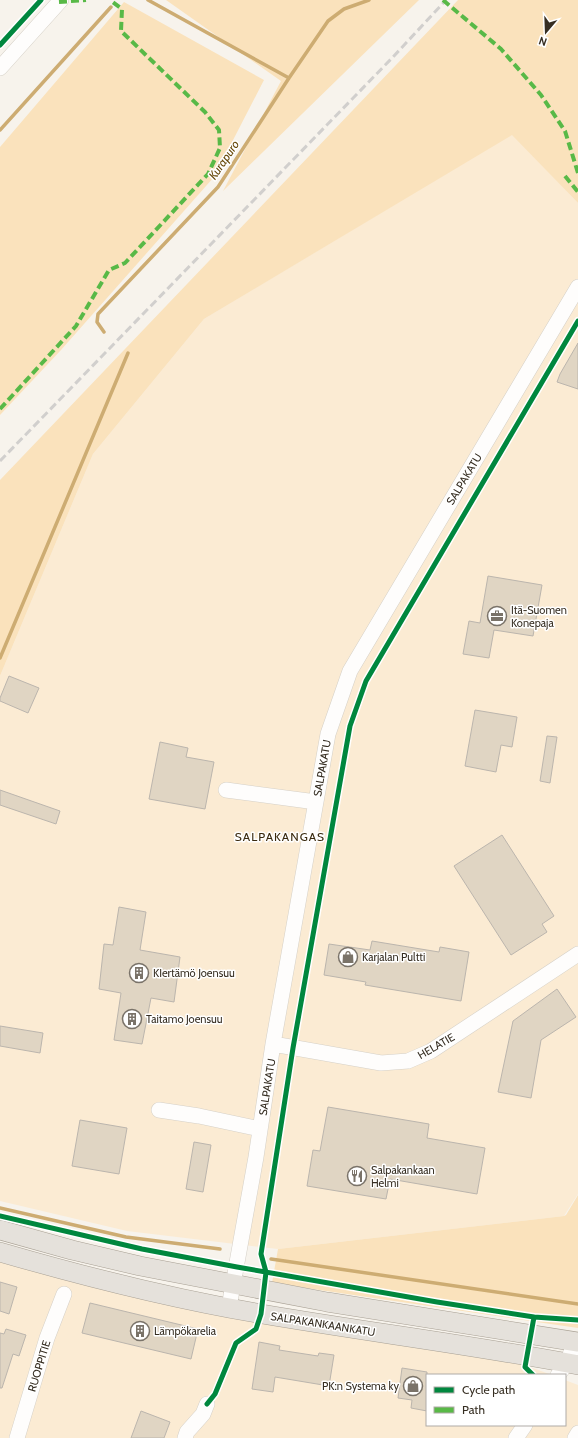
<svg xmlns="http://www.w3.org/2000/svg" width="578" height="1438" viewBox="0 0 578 1438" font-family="Cabin,sans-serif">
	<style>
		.built { fill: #fbebd3 }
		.green { fill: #fae2bc }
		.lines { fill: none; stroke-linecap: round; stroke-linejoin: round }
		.stream { stroke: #cdac72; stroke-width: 3.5 }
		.building { fill: #e0d5c3; stroke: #bbb5ad }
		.minor-casing { stroke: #d5d0c7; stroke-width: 16 }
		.major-casing { stroke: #a8a094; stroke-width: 20 }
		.minor { stroke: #fefdfc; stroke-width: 15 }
		.major { stroke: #e5e1db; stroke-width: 19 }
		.rail { stroke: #d1cfcd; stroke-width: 3; stroke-dasharray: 8 4; stroke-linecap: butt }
		.quiet { stroke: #58b947; stroke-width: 4; stroke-dasharray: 8 4; stroke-linecap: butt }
		.cycleway-casing { stroke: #fff; stroke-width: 8 }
		.cycleway { stroke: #00873e; stroke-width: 5 }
		.labels { text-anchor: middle; stroke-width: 3; stroke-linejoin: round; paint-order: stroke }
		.street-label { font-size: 11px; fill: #362e22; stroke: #fff }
		.poi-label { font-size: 11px; fill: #362e22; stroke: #fff; text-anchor: start }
		.water-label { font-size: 12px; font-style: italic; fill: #654605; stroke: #fff }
		.neighbourhood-label { font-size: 12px; letter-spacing: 1px; fill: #3a2a0f; stroke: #fff }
	</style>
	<rect width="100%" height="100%" fill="#f7f3ec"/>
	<path class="built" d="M512 134 578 203V1194L564 1216 278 1249 127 1231 0 1201V676L93 454 204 319Z
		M0 1260 519 1363 552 1375H427V1425H565V1380L578 1385V1438H0Z"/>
	<path class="green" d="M166 0H419L223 191 281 81Z
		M458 0H578V203L512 135 204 319 93 454 0 676V480Z
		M124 2 264 80 214 177 61 350 0 415V147Z
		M578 1195V1328L272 1283 278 1249 564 1216 566 1215Z"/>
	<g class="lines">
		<path class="stream" d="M148 0 289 78
			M0 130 111 7
			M104 332 97 322 98 314 218 187 289 78 328 21 344 9 369 0
			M0 658 128 353
			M0 1208 126 1237 220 1249
			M271 1259 578 1304"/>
	</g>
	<path class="building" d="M578 343V389L557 382 560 374Z
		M488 576 542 585 533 636 494 630 489 658 463 654 469 621 480 623Z
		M9 676 39 688 28 713 0 701V698Z
		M475 710 517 717 512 747 501 745 496 772 465 766Z
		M547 736 557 737 550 783 540 781Z
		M160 742 188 748 186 757 214 762 205 809 149 799Z
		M0 790 60 811 56 824 0 805Z
		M502 835 554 916 542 924 547 932 511 955 454 866Z
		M119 907 146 912 140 950 180 957 174 1002 151 998 142 1044 114 1040 121 993 99 989 104 944 113 945Z
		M372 941 439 952 440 947 469 952 461 1001 365 985 366 982 324 975 329 944 370 950Z
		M557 989 576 1017 541 1040 531 1098 498 1092 513 1021Z
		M0 1026 43 1033 40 1053 0 1046Z
		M328 1107 429 1124 427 1138 485 1148 477 1194 390 1179 386 1199 307 1186 313 1150 320 1151Z
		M80 1120 127 1128 119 1174 72 1166Z
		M194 1142 211 1145 203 1192 186 1189Z
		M0 1282 17 1287 9 1314 0 1311Z
		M90 1303 198 1329 191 1359 82 1333Z
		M6 1329 26 1335 19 1356 13 1354 2 1388H0V1333L4 1334Z
		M259 1342 280 1346 279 1350 318 1356 319 1353 334 1355 329 1386 275 1377 273 1392 252 1389Z
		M402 1368 427 1372V1411L411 1408 412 1400 398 1398Z
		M141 1411 170 1422 164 1438H131Z"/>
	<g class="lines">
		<g class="minor-casing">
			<path id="minor" d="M0 68 61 0
				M226 790 316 802
				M273 1044 381 1063 408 1061 431 1051 578 954
				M159 1110 199 1116 260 1129
				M229 1307 256 1157 273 1044 328 734 350 671 578 287
				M558 1375 567 1363 575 1341
				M17 1438 47 1338 64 1294
				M185 1438 187 1432 203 1414 207 1404
				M516 1438 525 1425
				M575 1438 578 1433"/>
		</g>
		<g class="major-casing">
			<path id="major" d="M0 1230 72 1250 140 1266 327 1302 578 1342
				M0 1252C86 1277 173 1299 262 1314 367 1332 473 1345 578 1365"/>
		</g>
		<use href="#minor" class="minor"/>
		<use href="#major" class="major"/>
		<path class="rail" d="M0 461 393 57 446 0"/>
		<path class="quiet" d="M443 0 501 49 541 95 565 131 578 173
			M59 2 86 0
			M565 176 578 192
			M0 409 76 326 109 270 125 263 208 174 220 148 219 130 205 112 121 31 122 9 110 0"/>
		<g class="cycleway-casing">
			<path id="cycleway" d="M0 45 41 0
				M0 1216 142 1249 237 1267 437 1302 534 1317 578 1320
				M533 1375 525 1367 534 1317
				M207 1404 215 1394 236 1343 256 1329 261 1314 266 1272 261 1254 293 1048 350 726 366 681 578 321"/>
		</g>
		<use href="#cycleway" class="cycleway"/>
	</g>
	<defs>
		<g id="office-ring" transform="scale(1)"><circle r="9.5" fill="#fff" stroke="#7a7369" stroke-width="1.5"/><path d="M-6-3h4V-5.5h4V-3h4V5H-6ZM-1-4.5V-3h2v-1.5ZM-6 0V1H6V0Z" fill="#7a7369"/></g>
		<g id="shop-ring" transform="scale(1)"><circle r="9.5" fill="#fff" stroke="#7a7369" stroke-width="1.5"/><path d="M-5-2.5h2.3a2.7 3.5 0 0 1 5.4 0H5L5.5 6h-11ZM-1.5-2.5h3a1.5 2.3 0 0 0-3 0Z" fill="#7a7369"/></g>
		<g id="building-ring" transform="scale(1)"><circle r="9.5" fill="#fff" stroke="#7a7369" stroke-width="1.5"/><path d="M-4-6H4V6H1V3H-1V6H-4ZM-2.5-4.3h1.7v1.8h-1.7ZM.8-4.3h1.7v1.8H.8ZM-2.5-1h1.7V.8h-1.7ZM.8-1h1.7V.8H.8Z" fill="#7a7369"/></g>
		<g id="restaurant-ring" transform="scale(1)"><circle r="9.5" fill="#fff" stroke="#7a7369" stroke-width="1.5"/><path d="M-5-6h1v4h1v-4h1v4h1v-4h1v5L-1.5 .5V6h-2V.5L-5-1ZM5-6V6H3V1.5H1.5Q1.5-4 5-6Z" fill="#7a7369"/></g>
	</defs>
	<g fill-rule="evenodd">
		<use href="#office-ring" x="497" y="616"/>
		<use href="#shop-ring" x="348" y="957"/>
		<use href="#building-ring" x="139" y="973"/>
		<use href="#building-ring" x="132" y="1019"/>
		<use href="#restaurant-ring" x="357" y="1176"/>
		<use href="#building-ring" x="140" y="1331"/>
		<use href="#shop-ring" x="413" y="1386"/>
	</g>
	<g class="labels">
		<g class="street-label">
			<text transform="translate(464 479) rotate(-59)" y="4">SALPAKATU</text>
			<text transform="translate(322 768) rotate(-80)" y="4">SALPAKATU</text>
			<text transform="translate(436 1046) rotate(-30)" y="4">HELATIE</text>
			<text transform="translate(267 1087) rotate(-81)" y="4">SALPAKATU</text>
			<text transform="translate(323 1324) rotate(9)" y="4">SALPAKANKAANKATU</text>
			<text transform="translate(39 1366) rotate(-73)" y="4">RUOPPITIE</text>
		</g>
		<g class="poi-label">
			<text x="511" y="614">Itä-Suomen<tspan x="511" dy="13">Konepaja</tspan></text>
			<text x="362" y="961">Karjalan Pultti</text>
			<text x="153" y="977">KIertämö Joensuu</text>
			<text x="146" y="1023">Taitamo Joensuu</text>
			<text x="371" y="1174">Salpakankaan<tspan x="371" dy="13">Helmi</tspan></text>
			<text x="154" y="1335">Lämpökarelia</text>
			<text x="399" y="1390" text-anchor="end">PK:n Systema ky</text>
		</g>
		<g class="water-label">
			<text transform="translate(224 160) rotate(-56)" y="4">Kurapuro</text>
		</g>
		<g class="neighbourhood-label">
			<text x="280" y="841">SALPAKANGAS</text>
		</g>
	</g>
	<rect x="426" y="1374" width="140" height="52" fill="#ffffff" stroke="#afaba7"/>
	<rect x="434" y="1387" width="20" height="6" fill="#00873e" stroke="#afaba7"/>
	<text x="462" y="1394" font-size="12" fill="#362e22">Cycle path</text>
	<rect x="434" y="1407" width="20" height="6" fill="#58b947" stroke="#afaba7"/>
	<text x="462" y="1414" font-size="12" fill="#362e22">Path</text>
	<g transform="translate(546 32) rotate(199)" stroke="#ffffff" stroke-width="3" paint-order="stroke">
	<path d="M0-3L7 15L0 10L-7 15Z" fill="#362e22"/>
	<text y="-6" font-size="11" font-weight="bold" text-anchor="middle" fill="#362e22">N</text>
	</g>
</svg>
